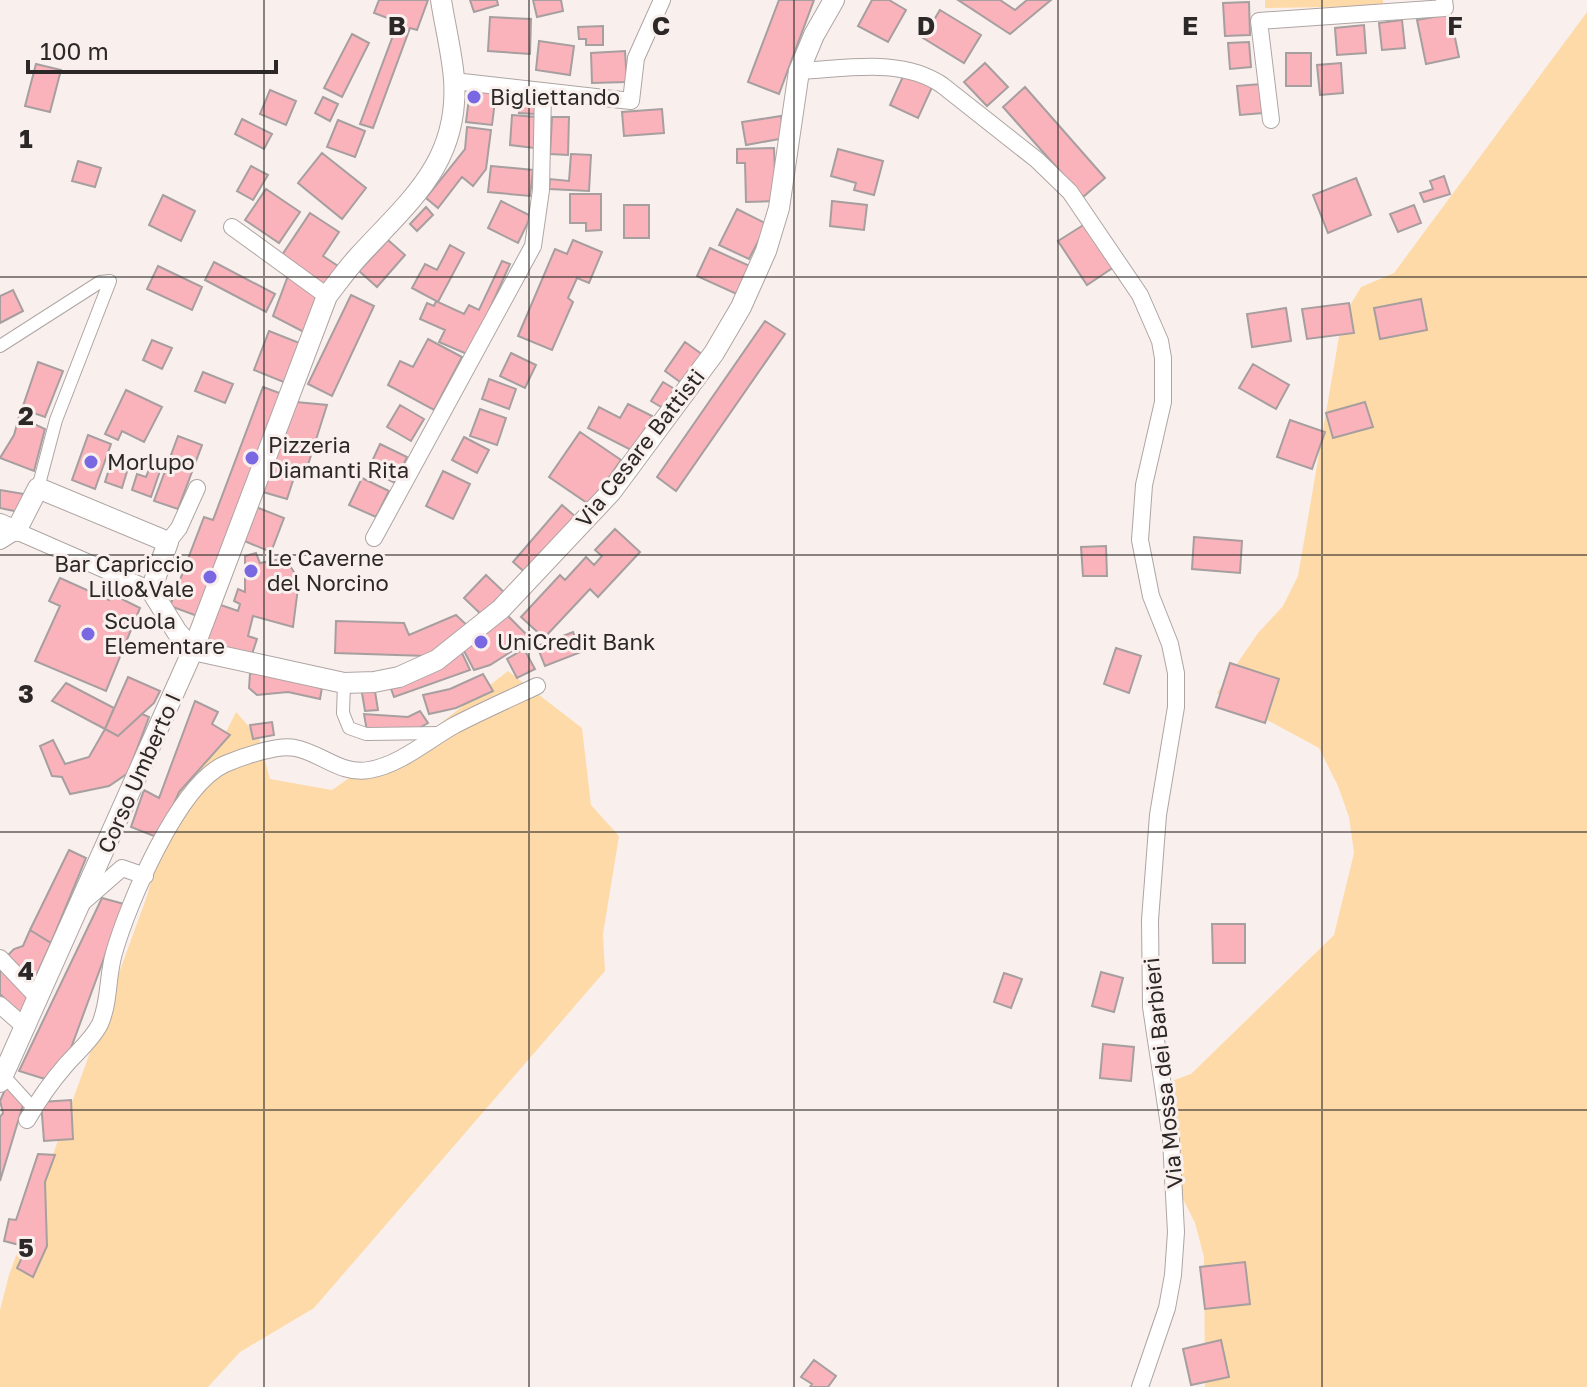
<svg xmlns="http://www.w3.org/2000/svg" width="1587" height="1387" viewBox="0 0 1587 1387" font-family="'Golos Text',sans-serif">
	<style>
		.green { fill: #fedaa8 }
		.building { fill: #fab3bb; stroke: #a79e9f; stroke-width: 2 }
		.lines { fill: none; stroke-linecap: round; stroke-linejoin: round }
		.pedestrian-casing { stroke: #aea5a3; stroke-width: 14 }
		.minor-casing { stroke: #aea5a3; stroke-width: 18 }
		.tertiary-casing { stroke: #aea5a3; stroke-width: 22 }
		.pedestrian { stroke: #fff; stroke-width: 12 }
		.minor { stroke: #fff; stroke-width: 16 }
		.tertiary { stroke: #fff; stroke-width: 20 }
		.grid { fill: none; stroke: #2b2827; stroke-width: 2; stroke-opacity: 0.55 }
		.poi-dot { fill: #7a68e3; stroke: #f9f0ee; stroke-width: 3 }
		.labels { text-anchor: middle; stroke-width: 6; stroke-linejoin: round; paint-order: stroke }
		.poi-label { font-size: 22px; fill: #2b2827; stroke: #f9f0ee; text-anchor: start }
		.street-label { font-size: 22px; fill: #2b2827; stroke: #f9f0ee }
		.grid-label { font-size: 26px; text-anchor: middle; font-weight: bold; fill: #2b2827; stroke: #f9f0ee; stroke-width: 6; stroke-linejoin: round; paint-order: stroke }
	</style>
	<rect width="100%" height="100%" fill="#f9f0ee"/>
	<path class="green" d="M1265 0H1383V6L1265 8Z
		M1587 12V1387H1205L1204 1257 1195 1223 1178 1189 1160 1085 1191 1074 1334 935 1354 853 1349 817 1338 786 1319 748 1217 693 1258 633 1283 606 1298 576 1342 319 1361 287 1394 273Z
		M508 671 582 728 591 805 619 836 603 934 605 971 314 1308 240 1352 208 1387H0V1310L9 1275 147 896 183 761 221 742 236 712 259 738 270 779 332 790 365 767 406 750Z"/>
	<path class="building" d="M379 0H428L417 30 410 28 373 128 360 124 398 22 374 13Z
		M470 0H497L498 5 474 12Z
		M533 0H561L563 11 537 17Z
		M779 0H814L779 94 748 82Z
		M872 0H889L906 10 888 42 858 26Z
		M958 0H1000L1015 10 1027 0H1051L1010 34Z
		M1249 2 1250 35 1225 36 1223 3Z
		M940 10 981 35 964 63 923 38Z
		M1450 14 1459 57 1426 64 1417 20Z
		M490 17 531 19 530 54 488 51Z
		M1402 20 1405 48 1382 50 1379 23Z
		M1364 25 1366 53 1337 55 1335 28Z
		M603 26V45H586V39H579L578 27Z
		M352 34 369 43 342 97 324 88Z
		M539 41 574 46 570 75 536 70Z
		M1249 42 1251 67 1230 69 1228 43Z
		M625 51 627 82 592 83 591 53Z
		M1286 53H1311V86H1286Z
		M985 63 1008 87 987 106 964 82Z
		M1341 63 1343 93 1320 95 1317 65Z
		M36 64 61 70 50 112 25 106Z
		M905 72 933 85 918 118 890 105Z
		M1261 84 1263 113 1240 115 1237 86Z
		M1025 87 1105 178 1083 197 1003 107Z
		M270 90 296 101 286 125 260 114Z
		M470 90 496 93 492 125 466 122Z
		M520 93 536 94 535 114 519 113Z
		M323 97 338 104 330 121 315 113Z
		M662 109 664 133 624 136 622 112Z
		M512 115 537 117 534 148 510 145Z
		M781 116 785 138 746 145 742 122Z
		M552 117H569L568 155 550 154Z
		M242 119 272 134 264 149 235 134Z
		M338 120 365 131 355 157 327 147Z
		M467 127 491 130 486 169 473 186 462 177 438 208 426 198 465 149Z
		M774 148 776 201 746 202 745 163H737V149Z
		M838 149 883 161 874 195 854 190 856 183 831 176Z
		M322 153 366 188 342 219 298 183Z
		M571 154 591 155 589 191 549 189 550 179 569 181Z
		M78 161 101 168 95 187 72 181Z
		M251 166 268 175 253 200 237 191Z
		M491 166 533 170 530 196 488 192Z
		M1444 176 1450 194 1424 202 1420 193 1433 189 1430 181Z
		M1356 178 1371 215 1328 233 1313 195Z
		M266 189 300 212 279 243 245 220Z
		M570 194H601V230L586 231V223H570Z
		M163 195 195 211 181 241 149 225Z
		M501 201 531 216 518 243 488 228Z
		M832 201 867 205 864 230 830 226Z
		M624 205H649V238H624Z
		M1414 205 1421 223 1398 232 1390 214Z
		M426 207 433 215 417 231 410 224Z
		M737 209 767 224 749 259 719 245Z
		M310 213 339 232 323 256 338 266 324 287 280 258Z
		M1085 224 1114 267 1087 285 1058 241Z
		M388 240 405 255 377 287 359 271Z
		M573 240 602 252 589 283 577 278 568 298 573 302 552 350 518 336 555 249 567 254Z
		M450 245 464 253 438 302 412 288 425 264 437 270Z
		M710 248 754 268 741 296 697 276Z
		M502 261 510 264 469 355 439 342 445 330 420 319 427 303 434 306 436 301 464 314 469 305 479 310Z
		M214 262 275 294 266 312 205 280Z
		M158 266 202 287 192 310 147 289Z
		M289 273 319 295 304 332 273 316Z
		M13 290 23 311 0 323V296Z
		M351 295 374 306 332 396 308 384Z
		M1421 299 1427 330 1380 339 1374 308Z
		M1349 303 1354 333 1307 339 1302 309Z
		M1286 308 1291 341 1252 347 1247 314Z
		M765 321 785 334 676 491 657 477Z
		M269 331 302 344 286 383 254 370Z
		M428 339 462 357 434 410 388 385 400 361 413 367Z
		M152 340 172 348 162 369 143 360Z
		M685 342 703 355 683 384 665 371Z
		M511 353 536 365 525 388 500 376Z
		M38 362 63 371 45 417 22 409Z
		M1253 364 1289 385 1276 409 1239 388Z
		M203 372 233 384 225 403 195 391Z
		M489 379 516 389 509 409 482 399Z
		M663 382 678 391 666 410 651 401Z
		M263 387 285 395 200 617 170 606 204 517 213 520Z
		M126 390 162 407 144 442 122 431 118 440 105 434Z
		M296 402 327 405 306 471 274 460Z
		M1365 402 1373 427 1333 438 1326 413Z
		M628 404 652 416 633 451 588 428 599 407 620 418Z
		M400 405 424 419 411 441 387 427Z
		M480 409 506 418 497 445 470 436Z
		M19 417 45 429 34 471 0 458 14 435Z
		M1290 420 1325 432 1312 469 1277 457Z
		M580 432 621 460 590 505 549 477Z
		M88 435 111 444 95 489 72 480Z
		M178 436 202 445 178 509 154 501Z
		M464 437 489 450 477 473 452 460Z
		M380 444 407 457 395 483 368 470Z
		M112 460 129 465 122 488 105 482Z
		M274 460 297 468 287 499 263 492Z
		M150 467 160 471 151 497 132 490 137 474 146 477Z
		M443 471 470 484 453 519 426 506Z
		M362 478 389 491 376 517 349 505Z
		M0 490 24 494 19 512 0 508Z
		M562 505 577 518 528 575 513 562Z
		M256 507 284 518 271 552 242 540Z
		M615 529 640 552 598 597 590 589 544 638 521 617 560 575 565 580 586 557 594 565 602 556 595 550Z
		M1194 537 1242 541 1240 573 1192 569Z
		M1106 546 1107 576H1083L1081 547Z
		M256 553 260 563 285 558 299 580 293 627 253 616 248 636 257 639 251 657 202 643 218 604 238 611 240 604 234 601 238 589 245 592V556Z
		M486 575 507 595 485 618 464 598Z
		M60 578 109 600 112 594 140 608 106 691 35 661 60 606 49 601Z
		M505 613 531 639 490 665 474 670 463 649Z
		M456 615 471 629 427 656 335 653 336 621 404 623 409 635Z
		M573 632 581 652 545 666 537 646Z
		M1116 648 1141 656 1129 693 1104 684Z
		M524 649 535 669 517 678 507 659Z
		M462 653 470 670 394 697 389 683Z
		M1230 663 1279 679 1265 723 1216 707Z
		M250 673 323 682 320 699 288 692 257 695 249 688Z
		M483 674 493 691 456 708 429 714 423 695 450 689Z
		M128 677 160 691 154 703 118 736 105 729Z
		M66 683 114 708 105 729 52 701Z
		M374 685 378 710 365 711 361 687Z
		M195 701 218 712 212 724 230 735 179 792 159 838 131 827 144 790 159 798Z
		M420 711 428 723 414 731H367L364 714 408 717Z
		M142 714 149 717 128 773 109 786 70 794 62 777 52 776 40 746 53 740 65 764 89 757 105 729 118 736Z
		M272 722 274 735 253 739 250 725Z
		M69 850 86 858 51 943 30 930Z
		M102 898 124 904 71 1048 45 1079 19 1071Z
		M1212 924H1245V963H1213Z
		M30 930 51 943 32 985 8 955 14 949 23 946Z
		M0 969 30 998 21 1016 0 994Z
		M1101 972 1123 978 1114 1012 1092 1006Z
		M1004 973 1022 979 1011 1008 994 1002Z
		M1103 1044 1134 1047 1131 1081 1100 1078Z
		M7 1085 23 1105 0 1181V1117L3 1113 0 1101Z
		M71 1100 73 1139 44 1141 41 1102Z
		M38 1154 55 1155 45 1182 47 1246 33 1277 17 1268 27 1247 4 1241 9 1219 16 1220Z
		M1245 1262 1250 1304 1205 1309 1200 1267Z
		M1221 1340 1229 1377 1191 1385 1183 1349Z
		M814 1360 836 1376 828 1387H810L812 1384 801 1377Z"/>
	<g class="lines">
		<g class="pedestrian-casing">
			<path id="pedestrian" d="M0 346 100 282 110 281 56 420 38 488
				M344 683 343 713 349 728 366 734 441 733
				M3 1075 34 1109"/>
		</g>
		<g class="minor-casing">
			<path id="minor" d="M799 71C846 69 901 57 942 85L1037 160 1070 192 1140 295 1160 341 1163 358V402L1144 485 1140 540 1151 596 1170 644 1176 673V707L1158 815 1150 920 1151 1007 1171 1139 1176 1232 1173 1275 1167 1308 1140 1387
				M454 81 631 101 636 58 662 0
				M1271 120 1259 21 1445 8 1444 0
				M232 227 327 296
				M374 538 533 246 541 190 543 91
				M0 541 16 531 151 590
				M168 542 179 528 197 488
				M82 903 122 868 145 876
				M0 958 39 999
				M0 1005 26 1028
				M27 1120C38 1101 51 1082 65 1066 77 1052 92 1040 100 1024 110 1001 107 977 114 953 128 904 178 785 225 764 241 757 279 744 295 748 322 753 340 775 369 770 400 765 428 740 455 725 482 711 509 699 537 686"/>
		</g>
		<g class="tertiary-casing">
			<path id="tertiary" d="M0 524 16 531 38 488 168 542 151 590 177 632 193 650
				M193 650 344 683 374 682 399 677 437 660 501 609 611 492 714 353 741 307 766 251 779 208 799 71 814 35 834 0
				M0 1082 193 650 327 296C337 283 347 269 358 257 408 202 460 163 454 79 452 53 445 26 441 0"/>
		</g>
		<use href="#pedestrian" class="pedestrian"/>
		<use href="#minor" class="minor"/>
		<use href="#tertiary" class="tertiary"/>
	</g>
	<path class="grid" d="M264 0V1387M529 0V1387M794 0V1387M1058 0V1387M1322 0V1387M0 277H1587M0 555H1587M0 832H1587M0 1110H1587"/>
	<g class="poi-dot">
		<circle cx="474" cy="97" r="8"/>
		<circle cx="252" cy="458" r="8"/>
		<circle cx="91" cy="462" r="8"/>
		<circle cx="251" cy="571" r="8"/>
		<circle cx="210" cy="577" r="8"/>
		<circle cx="88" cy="634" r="8"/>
		<circle cx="481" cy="642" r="8"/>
	</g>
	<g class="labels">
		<g class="poi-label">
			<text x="490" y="105">Bigliettando</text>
			<text x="268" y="453">Pizzeria<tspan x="268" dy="25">Diamanti Rita</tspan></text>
			<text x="107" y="470">Morlupo</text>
			<text x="267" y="566">Le Caverne<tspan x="267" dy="25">del Norcino</tspan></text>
			<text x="194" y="572" text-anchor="end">Bar Capriccio<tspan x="194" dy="25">Lillo&amp;Vale</tspan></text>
			<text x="104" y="629">Scuola<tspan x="104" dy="25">Elementare</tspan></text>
			<text x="497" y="650">UniCredit Bank</text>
		</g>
		<g class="street-label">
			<text transform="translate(640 448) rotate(-52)" y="8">Via Cesare Battisti</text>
			<text transform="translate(139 773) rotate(-66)" y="8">Corso Umberto I</text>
			<text transform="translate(1163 1073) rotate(-96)" y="8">Via Mossa dei Barbieri</text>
		</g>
	</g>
	<g class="grid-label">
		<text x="397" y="35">B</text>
		<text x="661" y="35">C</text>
		<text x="926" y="35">D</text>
		<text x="1190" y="35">E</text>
		<text x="1455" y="35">F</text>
		<text x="26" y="148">1</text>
		<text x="26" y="425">2</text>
		<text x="26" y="703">3</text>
		<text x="26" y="980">4</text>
		<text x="26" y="1257">5</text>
	</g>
	<path d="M28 60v12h248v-12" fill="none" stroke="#2b2827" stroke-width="4"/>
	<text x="40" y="60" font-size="24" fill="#2b2827" stroke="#f9f0ee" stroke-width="6" paint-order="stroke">100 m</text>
</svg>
